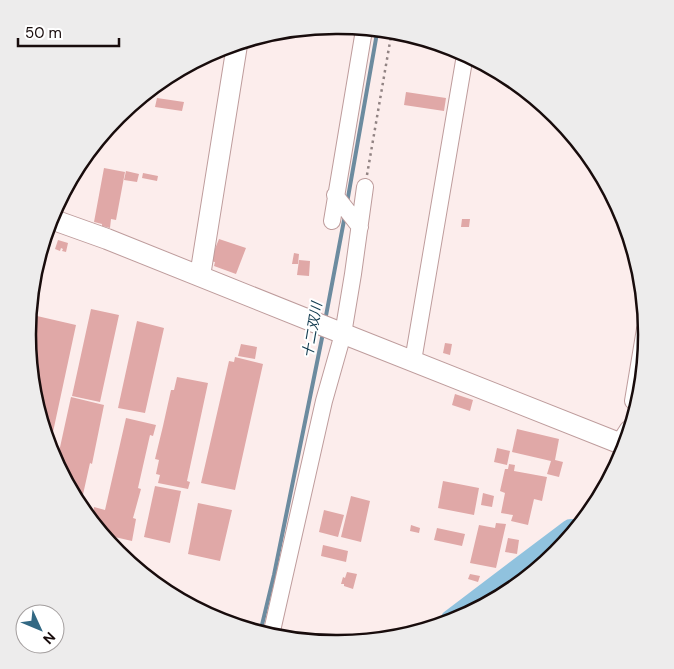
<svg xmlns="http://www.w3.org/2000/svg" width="674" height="669" viewBox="0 0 674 669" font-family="'DM Sans','Noto Sans JP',sans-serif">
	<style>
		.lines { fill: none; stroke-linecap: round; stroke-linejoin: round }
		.stream { stroke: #6c8b9f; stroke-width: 4 }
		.river { stroke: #90c2de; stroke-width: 24 }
		.building { fill: #e0a8a7 }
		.minor-casing { stroke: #be9c9c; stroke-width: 18 }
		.tertiary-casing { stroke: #be9c9c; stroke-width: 22 }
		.path { stroke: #918383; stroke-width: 2.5; stroke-dasharray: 2.5 4; stroke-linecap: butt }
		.minor { stroke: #fff; stroke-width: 16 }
		.tertiary { stroke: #fff; stroke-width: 20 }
		.labels { text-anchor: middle; stroke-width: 4; stroke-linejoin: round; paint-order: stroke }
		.water-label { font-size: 14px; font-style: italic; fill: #133c50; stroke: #fff }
		.rim { fill: none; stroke: #180c0c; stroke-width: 2.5 }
	</style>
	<rect width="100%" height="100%" fill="#fcedec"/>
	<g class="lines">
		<path class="stream" d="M347 203 377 33
			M325 321 345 215
			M261 629 274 575 323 333"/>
		<path class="river" d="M452 621 571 531"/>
	</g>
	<path class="building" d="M406 92 446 98 444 111 404 105Z
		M157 98 184 102 182 111 155 107Z
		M104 168 125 172 116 220 111 219 110 228 102 226V224L94 222Z
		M126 171 139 174 137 182 124 180Z
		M143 173 158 176 157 181 142 178Z
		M462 219H470L469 227H461Z
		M219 239 246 248 236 274 214 266 215 262 210 261Z
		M58 240 68 243 66 252 62 251 63 249 61 248 60 251 55 249Z
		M294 253 299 254 298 264H292Z
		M299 260 310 261 309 276 297 275Z
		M91 309 119 315 100 402 72 396Z
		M37 316 76 325 50 446 30 347Z
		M137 321 164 328 145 413 118 408Z
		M445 343 452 344 450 355 443 353Z
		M241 344 257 347 255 359 238 356Z
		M235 357 263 364 235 490 201 483 229 361 234 362Z
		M177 377 208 383 187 481 190 482 188 489 158 483 160 475 156 474 159 460 155 459 163 426 171 390H174Z
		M455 394 473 400 470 411 452 405Z
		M71 397 104 405 92 464 90 463 82 499 57 461Z
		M126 418 156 425 153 436 150 435 138 488 141 489 133 518 136 519 132 541 106 535 93 515 94 507 105 510Z
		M517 429 559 439 555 460 563 462 559 477 547 474 551 461 512 452Z
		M497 448 510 451 507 465 494 462Z
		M509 464 515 465 514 471 547 477 542 501 534 499 528 525 511 521 513 515 501 513 505 493 500 491 505 469H508Z
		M443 481 479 488 474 515 438 508Z
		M155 486 181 491 170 543 144 537Z
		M483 493 494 496 492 507 481 505Z
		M351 496 370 501 361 542 341 537Z
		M198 503 232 510 220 561 188 554Z
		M324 510 344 515 338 537 319 532Z
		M496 523 506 524 496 568 470 563 479 525 495 528Z
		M411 525 420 528 419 533 410 531Z
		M437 528 465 534 462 546 434 540Z
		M508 538 519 540 517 554 505 552Z
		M323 545 348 551 346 562 321 556Z
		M347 572 357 574 353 589 344 586V584H341L343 577 345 578Z
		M470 574 480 576 478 582 468 579Z
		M278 629 299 634V636L277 632Z"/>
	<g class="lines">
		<g class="minor-casing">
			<path id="minor" d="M335 195 360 227
				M332 221 364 30
				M413 361 465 55
				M633 401 645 329
				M624 445 619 443 628 429
				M272 631 324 401 343 334 353 274 365 187"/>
		</g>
		<g class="tertiary-casing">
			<path id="tertiary" d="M51 219 107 239 334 330 619 443
				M200 276 237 45"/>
		</g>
		<path class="path" d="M367 175 391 36"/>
		<use href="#minor" class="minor"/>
		<use href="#tertiary" class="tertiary"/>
	</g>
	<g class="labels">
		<g class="water-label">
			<text transform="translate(312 330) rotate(-80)" y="5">十二双川</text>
		</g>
	</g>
	<path d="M0 0H674V669H0ZM336 34H338A300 300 0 0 1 638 334V335A300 300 0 0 1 338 635H336A300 300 0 0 1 36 335V334A300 300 0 0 1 336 34Z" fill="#edecec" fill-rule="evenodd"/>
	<path class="rim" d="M336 34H338A300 300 0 0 1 638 334V335A300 300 0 0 1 338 635H336A300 300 0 0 1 36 335V334A300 300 0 0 1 336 34Z"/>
	<g transform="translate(40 629) rotate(134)"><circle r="24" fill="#ffffff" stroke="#a39e9e"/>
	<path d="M0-4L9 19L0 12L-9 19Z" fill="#326883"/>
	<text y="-8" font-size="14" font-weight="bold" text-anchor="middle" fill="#180c0c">N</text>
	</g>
	<path d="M18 38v8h101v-8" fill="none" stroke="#180c0c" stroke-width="2.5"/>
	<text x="25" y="38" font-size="15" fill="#180c0c" stroke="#ffffff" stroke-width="4" paint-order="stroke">50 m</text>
</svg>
